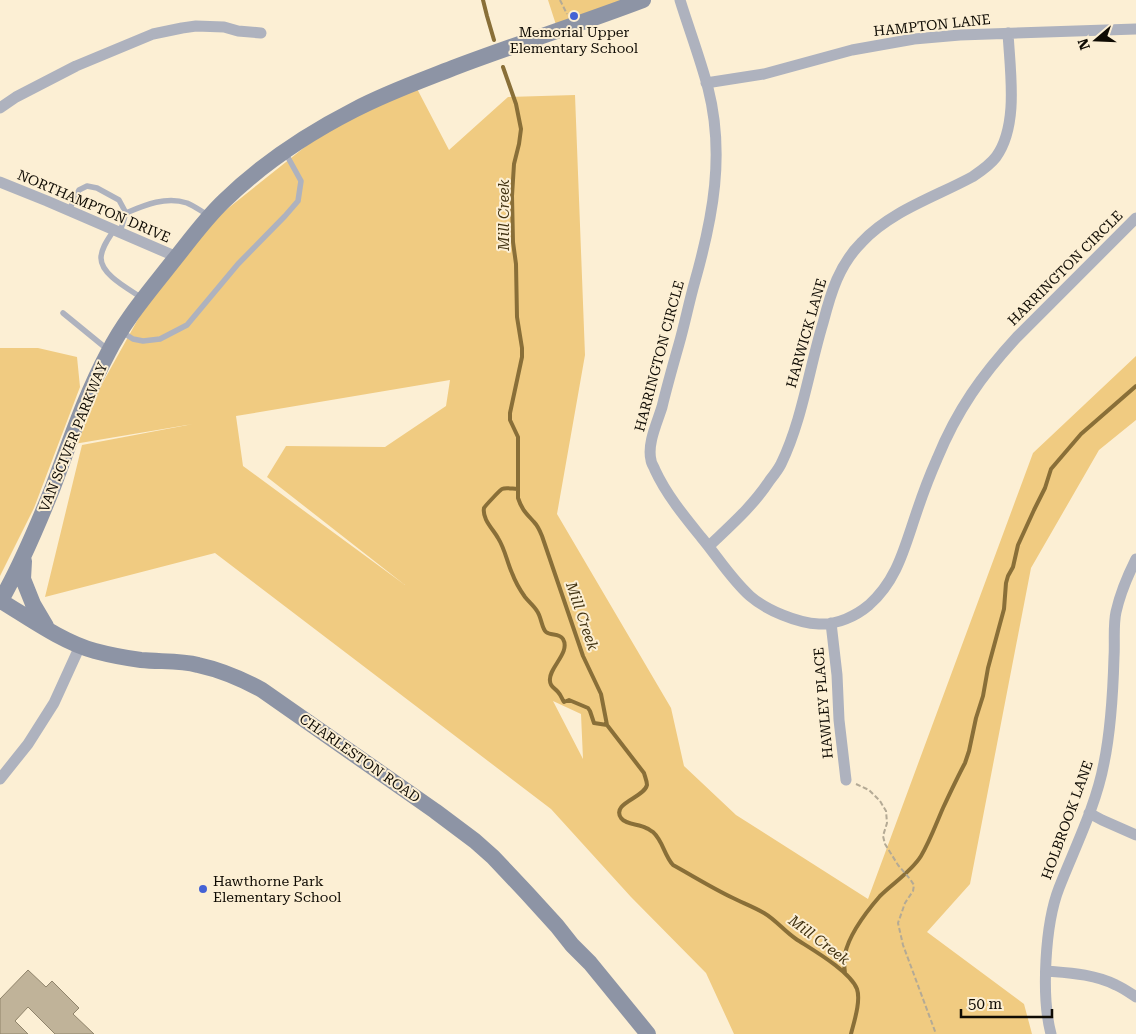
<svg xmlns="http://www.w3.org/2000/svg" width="1136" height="1034" viewBox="0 0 1136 1034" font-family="'Roboto Serif',serif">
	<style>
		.green { fill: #f0cb81; fill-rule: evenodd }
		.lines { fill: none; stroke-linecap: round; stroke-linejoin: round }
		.stream { stroke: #896f38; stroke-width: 4 }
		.building { fill: #c0b399; stroke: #90846b }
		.path { stroke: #b4aa95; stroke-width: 2; stroke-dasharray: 5 2.5; stroke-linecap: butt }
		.lane { stroke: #aeb2be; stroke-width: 5.5 }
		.street { stroke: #aeb2be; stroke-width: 11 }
		.secondary { stroke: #8d94a5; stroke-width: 16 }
		.poi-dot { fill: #4462d5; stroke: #fcefd4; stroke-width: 2 }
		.labels { text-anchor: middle; stroke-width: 4; stroke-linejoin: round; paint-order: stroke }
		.street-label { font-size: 14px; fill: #0f0b03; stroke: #fcefd4 }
		.poi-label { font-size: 14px; fill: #0f0b03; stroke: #fcefd4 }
		.water-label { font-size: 15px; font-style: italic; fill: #423312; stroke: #fcefd4 }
	</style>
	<rect width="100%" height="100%" fill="#fcefd4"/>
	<path class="green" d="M548 0H646L558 31Z
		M414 83 449 150 508 97 575 95 585 355 557 514 671 708 684 766 736 815 868 899 1033 453 1136 356V420L1099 450 1031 568 970 884 927 932 1024 1004 1032 1034H734L706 973 631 897 551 809 215 553 45 597 82 445 193 424 68 445 177 249 350 111ZM450 380 446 406 385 447 286 446 267 477 405 585 243 466 236 416ZM553 701 581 714 583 759Z
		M0 348H38L77 357 80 387 34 508 0 576Z"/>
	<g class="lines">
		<path class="stream" d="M483 0 487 16 494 40
			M503 67 516 104 521 129 519 144 514 164 512 196 513 242 516 264 517 317 522 348V357L510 413V420L518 437V498C522 510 526 513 534 522 538 526 540 531 542 536L583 656 601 694 607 725 644 773C645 777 647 781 647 785 644 798 611 803 621 818 626 825 639 824 646 828 649 829 651 831 653 832 663 841 664 855 673 865 693 876 712 888 733 898 743 903 754 907 764 913 776 920 784 931 796 939 813 950 850 971 857 989 861 1001 854 1022 851 1034
			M517 489C513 489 506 487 502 489 501 489 485 506 484 508 482 519 493 529 498 538 505 549 507 562 512 573 515 581 520 590 525 597 529 602 534 606 537 611 541 616 542 629 546 632 551 636 559 633 563 639 571 653 548 668 550 681 550 687 555 688 558 692 561 695 562 699 564 702L569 700 588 708 590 711 594 723 607 725
			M845 973C844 967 844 961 845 954 849 935 867 911 880 896 893 883 911 872 921 856 930 841 936 824 943 808 950 793 957 778 965 763L969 751 976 718 983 696 988 668 1004 609 1006 583 1008 576 1013 567 1018 545 1034 510 1045 488 1051 469 1081 434 1136 386"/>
	</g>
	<path class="building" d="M28 970 46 987 52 981 79 1008 73 1014 94 1034H55L28 1007 15 1021 28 1034H0V999Z"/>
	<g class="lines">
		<path class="path" d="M560 0 567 14
			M856 784 869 790 880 801 886 811 887 823 883 836 885 844 898 865 910 879 914 885 913 891 905 903 898 923 903 945 936 1034"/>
		<path class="lane" d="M69 210 79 190 87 186 97 188 119 200 126 213 120 232
			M126 213C145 205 166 196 187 203 194 206 201 211 208 215
			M114 230C109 238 101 248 101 258 101 275 129 289 142 298
			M63 313 107 349
			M122 332 133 339 143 341 160 339 187 325 238 264 285 216 298 201 301 181 285 152"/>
		<path class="street" d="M680 0C689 29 700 58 708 88 725 154 713 217 695 281 689 302 685 323 679 344 673 365 667 386 662 407 657 423 647 444 651 460 651 463 654 467 655 470 666 494 684 516 701 537 717 556 731 579 750 596 766 610 797 623 819 624 837 625 856 616 869 605 897 580 904 549 916 514 922 496 929 477 937 459 957 410 982 375 1017 337L1136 218
			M706 83 764 74 852 50 914 39 960 35 1136 29
			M0 108 16 97 76 66 153 34 182 28 196 26 224 27 238 31 261 33
			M0 182 47 201 177 257
			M709 546C731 525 753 506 770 480 774 475 778 470 781 464 802 421 809 369 823 323 831 292 839 265 862 242 891 211 935 197 972 177 981 171 989 166 996 157 1019 125 1010 71 1008 33
			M831 623 837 675 839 720 846 780
			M0 779 28 744 54 703 80 646
			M1089 813 1102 820 1136 835
			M1046 971C1070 973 1094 974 1116 985 1123 988 1130 993 1136 997
			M1051 1034C1041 996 1045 924 1059 888 1075 847 1096 806 1104 763 1111 729 1113 692 1114 657 1115 643 1113 625 1116 612 1120 594 1128 575 1136 559"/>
		<path class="secondary" d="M24 561 23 579 33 604 46 626
			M1 601C29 618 64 643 95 651 110 655 126 658 141 660 160 662 180 660 198 665 221 670 242 679 262 690L435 811 475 841 493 857 526 892 557 926 572 945 590 963 648 1034
			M0 602C21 565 37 527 53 487 70 442 85 396 108 353 124 321 148 293 170 265 188 243 204 220 224 201 262 164 307 134 354 110 386 93 420 81 453 68 516 44 580 24 643 0"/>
	</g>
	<g class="poi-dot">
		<circle cx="574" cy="16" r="5"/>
		<circle cx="203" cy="889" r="5"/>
	</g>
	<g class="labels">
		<g class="street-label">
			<text transform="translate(932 25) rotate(-6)" y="5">HAMPTON LANE</text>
			<text transform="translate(94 206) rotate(23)" y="5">NORTHAMPTON DRIVE</text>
			<text transform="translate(1065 268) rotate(-45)" y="5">HARRINGTON CIRCLE</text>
			<text transform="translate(806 333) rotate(-74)" y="5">HARWICK LANE</text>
			<text transform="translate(659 356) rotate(-75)" y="5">HARRINGTON CIRCLE</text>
			<text transform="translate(73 437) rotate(-68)" y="5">VAN SCIVER PARKWAY</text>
			<text transform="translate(823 703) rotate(-95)" y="5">HAWLEY PLACE</text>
			<text transform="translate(360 758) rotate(35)" y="5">CHARLESTON ROAD</text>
			<text transform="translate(1067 820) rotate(-70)" y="5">HOLBROOK LANE</text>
		</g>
		<g class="poi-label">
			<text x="574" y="37">Memorial Upper<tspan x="574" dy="16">Elementary School</tspan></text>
			<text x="213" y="886" text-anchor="start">Hawthorne Park<tspan x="213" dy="16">Elementary School</tspan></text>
		</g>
		<g class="water-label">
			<text transform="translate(504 215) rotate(-90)" y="5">Mill Creek</text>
			<text transform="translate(582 616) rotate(71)" y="5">Mill Creek</text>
			<text transform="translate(819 940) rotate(37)" y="5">Mill Creek</text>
		</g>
	</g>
	<g transform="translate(1096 40) rotate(251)" stroke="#fcefd4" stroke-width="4" paint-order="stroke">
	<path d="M0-4L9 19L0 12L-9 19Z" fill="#0f0b03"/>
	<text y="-8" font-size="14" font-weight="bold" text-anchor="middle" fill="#0f0b03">N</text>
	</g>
	<path d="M961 1009v8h91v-8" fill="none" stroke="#0f0b03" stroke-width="2.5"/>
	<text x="968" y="1009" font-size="15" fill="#0f0b03" stroke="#fcefd4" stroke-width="4" paint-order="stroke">50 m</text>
</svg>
